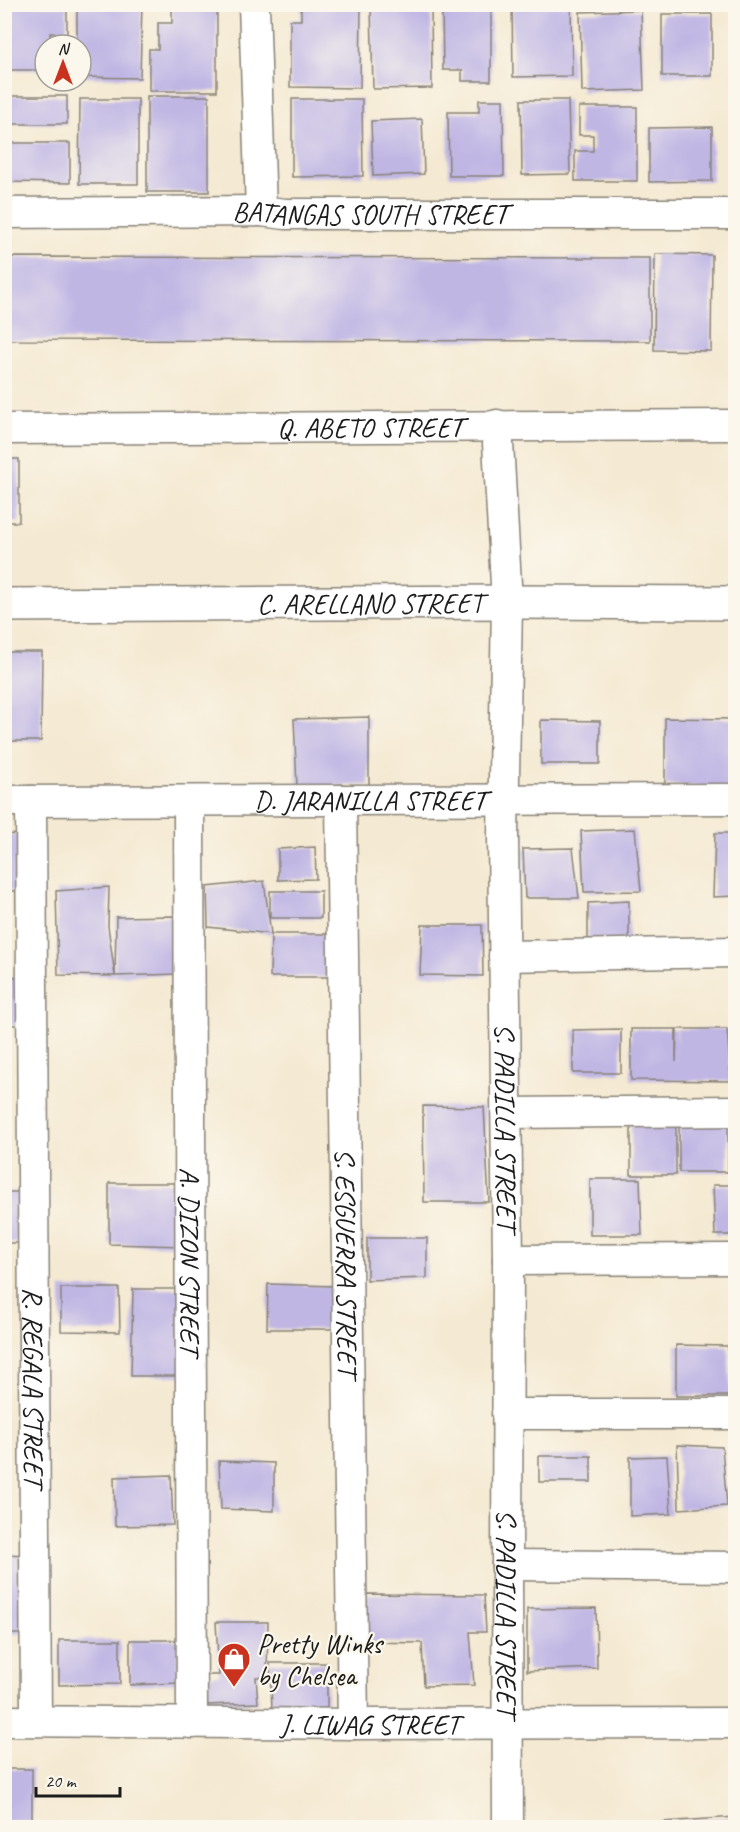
<svg xmlns="http://www.w3.org/2000/svg" width="740" height="1832" viewBox="0 0 740 1832" font-family="Caveat,sans-serif">
	<style>
		.building { fill: #bfb6e4 }
		.lines { fill: none; stroke-linecap: round; stroke-linejoin: round }
		.street-casing { stroke: #888277; stroke-width: 33 }
		.secondary-casing { stroke: #888277; stroke-width: 36 }
		.street { stroke: #fff; stroke-width: 30 }
		.secondary { stroke: #fff; stroke-width: 33 }
		.labels { text-anchor: middle; stroke-width: 4.5; stroke-linejoin: round; paint-order: stroke }
		.street-label { font-size: 28px; fill: #1c1c1c; stroke: #fbf7ec }
		.poi-label { font-size: 28px; fill: #1c1c1c; stroke: #fbf7ec; text-anchor: start }
	</style>
	<rect width="100%" height="100%" fill="#fbf7ec"/>
	<filter id="ink" filterUnits="userSpaceOnUse"><feTurbulence type="fractalNoise" baseFrequency=".0167" numOctaves="2"/><feDisplacementMap in="SourceGraphic" scale="12" xChannelSelector="R" yChannelSelector="G"/><feConvolveMatrix kernelMatrix="1 2 1 2 8 2 1 2 1" color-interpolation-filters="sRGB"/></filter>
	<filter id="wash" filterUnits="userSpaceOnUse"><feTurbulence type="fractalNoise" baseFrequency=".008" numOctaves="4" result="noise"/><feDisplacementMap in="SourceGraphic" scale="24" xChannelSelector="R" yChannelSelector="G"/><feGaussianBlur stdDeviation="1.35" result="paint"/><feColorMatrix in="noise" values="0 0 0 0 0 0 0 0 0 0 0 0 0 0 0 0 0 1.4 0 .05"/><feComposite in="paint" operator="in"/></filter>
	<g filter="url(#wash)">
		<rect width="100%" height="100%" fill="#f4e9d2"/>
		<g id="blocks">
			<path class="building" d="M77 4 142 5 140 78 81 77V45H77Z
				M7 5 67 6V34L50 33V45H45V70H6Z
				M301 5H361L360 88 290 87V20H301Z
				M512 5H571L572 76 513 77Z
				M371 7H431L432 88 373 89Z
				M172 9H217V91H149V49H158V23H172Z
				M442 9H491V81H462V70H443Z
				M641 10 644 90 582 92 580 12Z
				M662 14H712V76H662Z
				M5 96H67V124H5Z
				M147 96H209V192H147Z
				M80 99H138V184H79Z
				M292 99H362L363 176 292 177Z
				M479 100H503L504 176H449L448 112H479Z
				M521 100H568L570 174 522 175Z
				M579 107H637V181H575V151H593V135H579Z
				M422 119 424 174 373 176 371 121Z
				M712 127V181L649 182V128Z
				M7 143H70V183L7 182Z
				M655 254 712 255 711 351 654 350Z
				M4 257 650 258V341L4 340Z
				M4 459H19V522H4Z
				M4 652H42L41 741H4Z
				M369 717V785L297 787 294 719Z
				M665 718 733 719V788L665 785Z
				M541 720 600 721V764H541Z
				M635 829 641 891 584 892 581 831Z
				M715 833H736V896L713 897Z
				M4 834 25 835 28 891H4Z
				M315 847 316 879 278 880V849Z
				M573 848 579 898H525L523 849Z
				M264 881 271 934 208 927 207 887Z
				M109 887 108 926 115 976 58 975 56 891Z
				M270 891H321V918H270Z
				M629 901V944H588V903Z
				M175 916 179 974 115 976 116 917Z
				M422 925H482L483 976 420 975Z
				M271 934H332L333 977H270Z
				M4 977H29L30 1025H4Z
				M621 1029V1073H573V1030Z
				M631 1029H676V1062L677 1029H727L731 1081 631 1080Z
				M423 1106 484 1107 489 1202H424Z
				M676 1120V1175H631V1121Z
				M679 1121H728V1172H679Z
				M590 1179H640L642 1235H590Z
				M109 1183H182L183 1246 109 1244Z
				M713 1185H736V1235H715Z
				M4 1192H24L28 1243H4Z
				M367 1238H427V1278L367 1280Z
				M268 1284 333 1286 334 1329H267Z
				M61 1288H119L120 1332 61 1331Z
				M133 1289H184L183 1376H131Z
				M676 1345 728 1346 731 1396H676Z
				M677 1445 722 1447 727 1506 679 1509Z
				M539 1456H591V1482H539Z
				M667 1456 671 1514 630 1516V1457Z
				M219 1461 274 1463V1511L221 1509Z
				M171 1475 173 1525 115 1526 114 1477Z
				M5 1554 25 1555 27 1634H5Z
				M366 1594 484 1595 486 1632H470L474 1685 424 1686 422 1643 366 1642Z
				M596 1608 597 1668 527 1671V1609Z
				M216 1622H268L267 1677H256L258 1703 206 1705 205 1675H219Z
				M59 1640H120V1684L59 1685Z
				M130 1640H178V1683L130 1685Z
				M270 1663H327V1709H272Z
				M4 1769H32V1821H4Z
				M736 1817V1828H662V1822Z"/>
		</g>
	</g>
	<g filter="url(#ink)">
		<use href="#blocks" fill-opacity="0" stroke="#888277" stroke-width="1.5"/>
		<g class="lines">
			<g class="street-casing">
				<g id="street">
					<path d="M254 4 261 211"/>
					<path id="s1" d="M4 213 261 211 285 214H736"/>
					<path id="s2" d="M497 425 507 602 503 836 508 1260 507 1565 508 1828"/>
					<path id="s3" d="M4 429 736 425"/>
					<path id="s4" d="M341 800 353 1724"/>
					<path id="s5" d="M4 801 736 799"/>
					<path id="s6" d="M31 801 36 1721"/>
					<path id="s7" d="M189 801 192 1723"/>
					<path d="M504 956 736 952"/>
					<path d="M507 1113 736 1111"/>
					<path d="M508 1260 736 1259"/>
					<path d="M507 1414H736"/>
					<path d="M507 1565 736 1567"/>
					<path id="s8" d="M4 1721 353 1724 736 1723"/>
				</g>
			</g>
			<g class="secondary-casing">
				<g id="secondary">
					<path id="s9" d="M4 605 507 602 736 603"/>
				</g>
			</g>
			<use href="#street" class="street"/>
			<use href="#secondary" class="secondary"/>
		</g>
	</g>
	<defs>
		<g id="shop-pin" transform="scale(1.725)"><path d="M0 17L-7.5 6A9.5 9.5 0 1 1 7.5 6Z" fill="#c8321e" stroke="#fbf7ec"/><path d="M-5-2.5h2.3a2.7 3.5 0 0 1 5.4 0H5L5.5 6h-11ZM-1.5-2.5h3a1.5 2.3 0 0 0-3 0Z" fill="#fff"/></g>
	</defs>
	<g fill-rule="evenodd">
		<use href="#shop-pin" x="234" y="1659"/>
	</g>
	<g class="labels">
		<g class="street-label">
			<text dy="10" stroke="none"><textPath href="#s1" startOffset="366">BATANGAS SOUTH STREET</textPath></text>
			<text dy="10" stroke="none"><textPath href="#s3" startOffset="366">Q. ABETO STREET</textPath></text>
			<text dy="10" stroke="none"><textPath href="#s9" startOffset="366">C. ARELLANO STREET</textPath></text>
			<text dy="10" stroke="none"><textPath href="#s5" startOffset="366">D. JARANILLA STREET</textPath></text>
			<text dy="10" stroke="none"><textPath href="#s2" startOffset="702">S. PADILLA STREET</textPath></text>
			<text dy="10" stroke="none"><textPath href="#s7" startOffset="460">A. DIZON STREET</textPath></text>
			<text dy="10" stroke="none"><textPath href="#s4" startOffset="462">S. ESGUERRA STREET</textPath></text>
			<text dy="10" stroke="none"><textPath href="#s6" startOffset="586">R. REGALA STREET</textPath></text>
			<text dy="10" stroke="none"><textPath href="#s2" startOffset="1188">S. PADILLA STREET</textPath></text>
			<text dy="10" stroke="none"><textPath href="#s8" startOffset="366">J. LIWAG STREET</textPath></text>
		</g>
		<g class="poi-label">
			<text x="257" y="1653">Pretty Winks<tspan x="257" dy="32">by Chelsea</tspan></text>
		</g>
	</g>
	<rect width="740" height="1832" fill="none" stroke="#fbf7ec" stroke-width="24"/>
	<g transform="translate(63 63)"><circle r="28" fill="#fbf7ec" stroke="#a29f99" stroke-width="1.5"/>
	<path d="M0-4.5L10 22L0 15L-10 22Z" fill="#c8321e"/>
	<text y="-9" font-size="16" font-weight="bold" text-anchor="middle" fill="#1c1c1c">N</text>
	</g>
	<path d="M36 1787v9h84v-9" fill="none" stroke="#1c1c1c" stroke-width="3"/>
	<text x="45" y="1787" font-size="18" fill="#1c1c1c" stroke="#fbf7ec" stroke-width="4.5" paint-order="stroke">20 m</text>
</svg>
